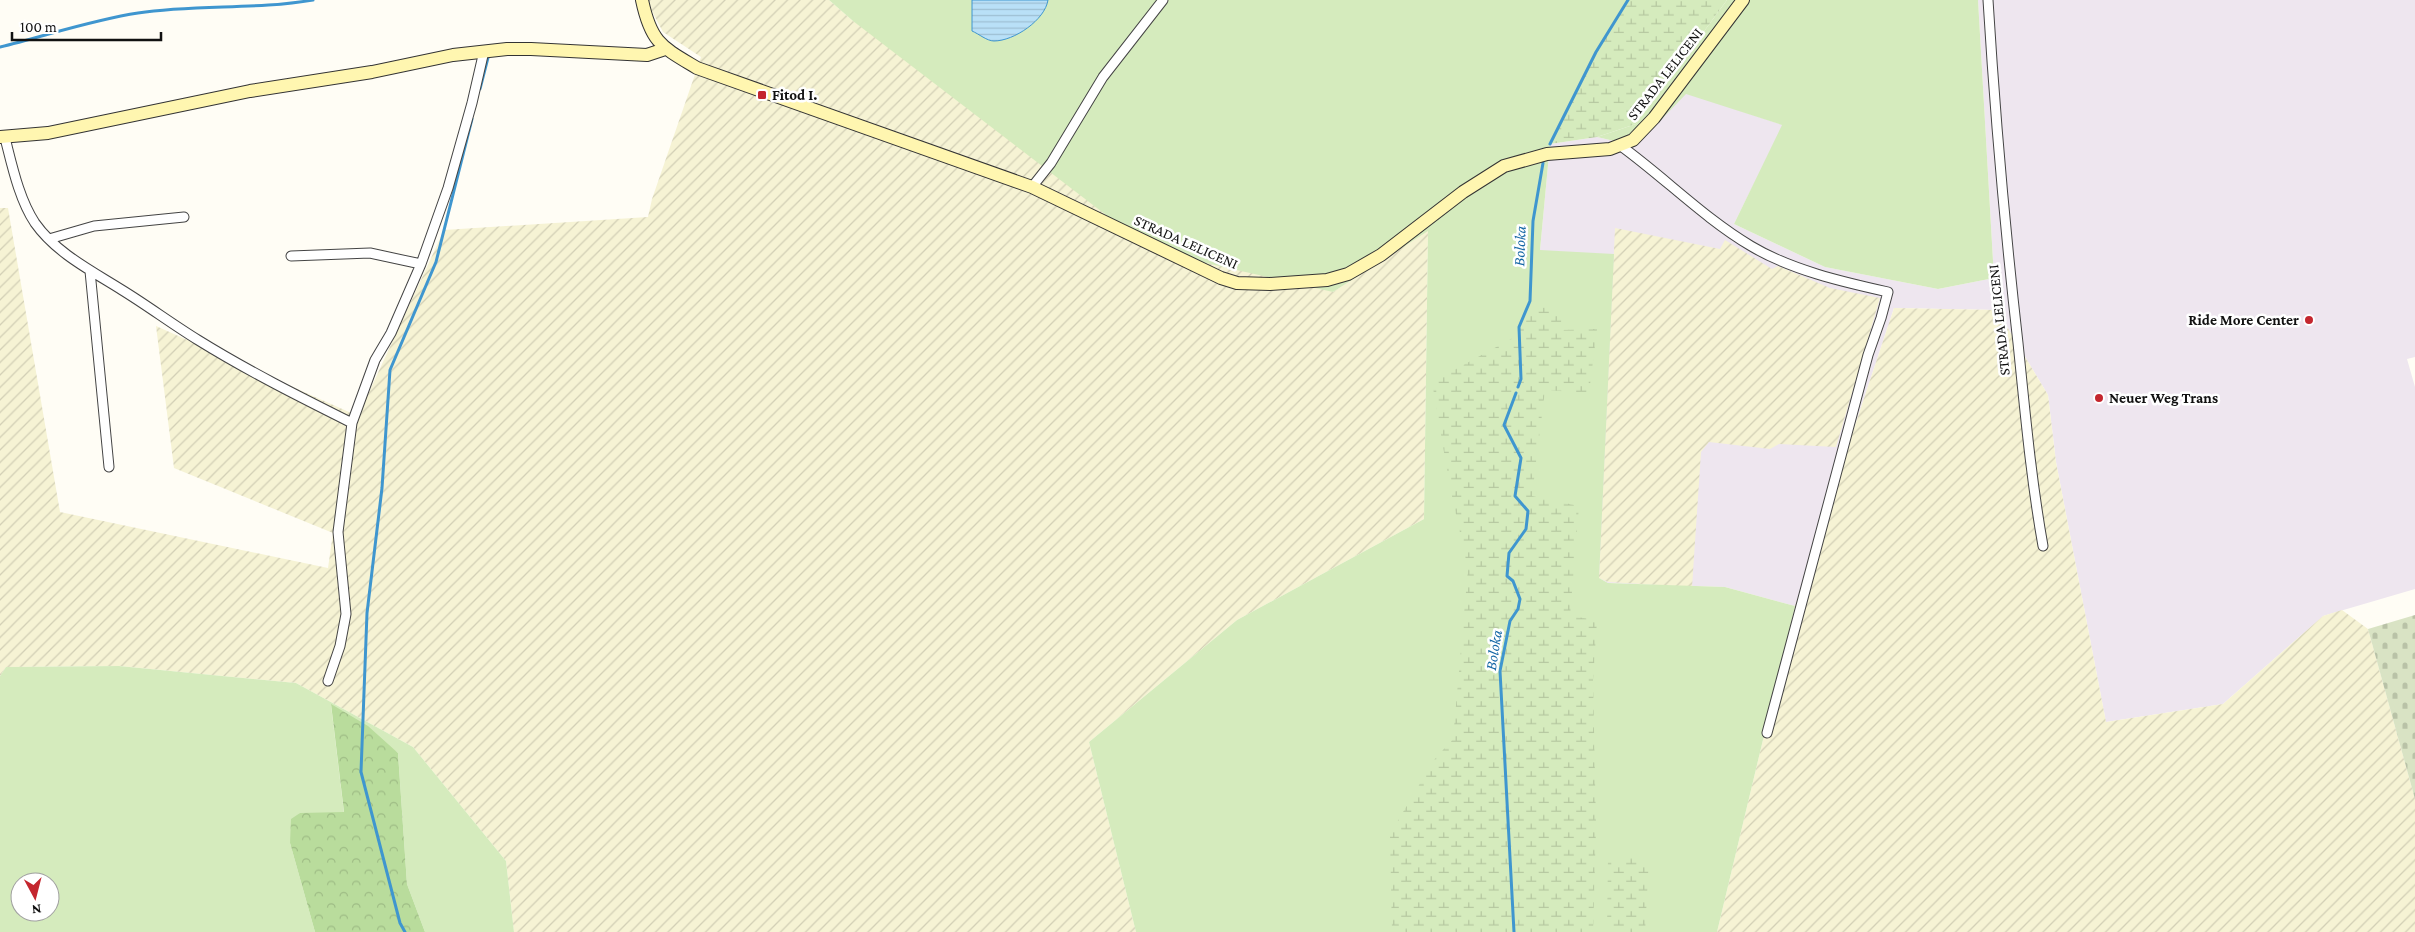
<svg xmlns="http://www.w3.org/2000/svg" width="2415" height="932" viewBox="0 0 2415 932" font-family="'Crimson Pro',serif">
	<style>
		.industrial { fill: #eee6ef }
		.farmland { fill: url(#farmland-furrows) }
		.grass { fill: #d5ebbd; fill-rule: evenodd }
		.forest { fill: url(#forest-crowns) }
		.wetland { fill: url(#wetland-marsh) }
		.cemetery { fill: url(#cemetery-stones) }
		.water { fill: url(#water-rules); stroke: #3f96cf }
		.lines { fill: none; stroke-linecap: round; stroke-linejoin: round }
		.stream { stroke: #3f96cf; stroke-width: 3 }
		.street-casing { stroke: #444; stroke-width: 11 }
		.secondary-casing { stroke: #333; stroke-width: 14 }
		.street { stroke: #fff; stroke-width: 9 }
		.secondary { stroke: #fff6b0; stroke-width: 12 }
		.poi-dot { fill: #c4262e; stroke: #fff; stroke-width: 2 }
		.labels { text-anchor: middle; stroke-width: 5; stroke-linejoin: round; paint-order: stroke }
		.street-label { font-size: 15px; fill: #111; stroke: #fff }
		.poi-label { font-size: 15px; font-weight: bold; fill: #111; stroke: #fff; text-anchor: start }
		.water-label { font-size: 16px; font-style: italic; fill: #1768a6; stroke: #fff }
	</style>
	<defs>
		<pattern id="farmland-furrows" width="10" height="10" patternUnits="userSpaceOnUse" patternTransform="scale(1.25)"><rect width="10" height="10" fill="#f6f3d4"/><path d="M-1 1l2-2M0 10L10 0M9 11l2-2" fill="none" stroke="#d2cfb5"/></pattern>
		<pattern id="forest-crowns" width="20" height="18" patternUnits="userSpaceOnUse" patternTransform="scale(1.25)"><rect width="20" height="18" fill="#b9dc9c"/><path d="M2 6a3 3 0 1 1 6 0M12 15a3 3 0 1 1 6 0" fill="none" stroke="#9ebc85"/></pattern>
		<pattern id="wetland-marsh" width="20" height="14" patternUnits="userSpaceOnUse" patternTransform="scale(1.25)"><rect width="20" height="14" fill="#d5ebbd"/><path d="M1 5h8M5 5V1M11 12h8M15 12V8" fill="none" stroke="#b6c8a1"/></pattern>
		<pattern id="cemetery-stones" width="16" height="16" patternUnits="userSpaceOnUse" patternTransform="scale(1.25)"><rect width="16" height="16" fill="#d9e3c4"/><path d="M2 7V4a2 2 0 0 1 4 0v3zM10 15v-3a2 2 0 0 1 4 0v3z" fill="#b9c2a7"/></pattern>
		<pattern id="water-rules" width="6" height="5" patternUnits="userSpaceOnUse" patternTransform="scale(1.25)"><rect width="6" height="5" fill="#b9e0f7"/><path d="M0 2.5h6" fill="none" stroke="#9ebfd3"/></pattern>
	</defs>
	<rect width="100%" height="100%" fill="#fffdf5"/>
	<path class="industrial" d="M1978 0H2415V357L2407 359 2415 387V589L2323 616 2223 704 2106 722 2056 462 2048 395 1997 310 1894 308 1795 606 1725 587 1608 583 1599 578 1540 250 1550 144 1597 137 1636 146 1686 93 1783 125 1734 224 1825 267 1938 289 1994 278Z"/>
	<path class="farmland" d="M646 0H829L853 21 1333 292 1428 230 1424 519 1237 620 1089 742 1136 932H514L506 861 413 747 296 683 119 666 6 667 0 676V208H8L60 512 328 568 333 533 174 468 156 326 358 416 444 230 648 217 652 199 701 57 663 32Z
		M1615 228 1720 249 1725 240 1772 269 1778 266 1830 288 1880 298 1836 447 1779 444 1770 449 1709 442 1701 452 1692 587 1608 582 1599 578Z
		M1894 308 1997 310 2048 395 2056 462 2106 722 2223 704 2323 616 2342 610 2368 629 2415 799V932H1717L1795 606Z"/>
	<path class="grass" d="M829 0H1628L1596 52 1550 144 1540 250 1614 254 1599 578 1608 583 1725 587 1795 606 1717 932H1136L1089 742 1237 620 1424 519 1428 231 1333 292 1153 251 853 21Z
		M1727 0H1978L1994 278 1938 289 1825 267 1734 224 1782 125 1686 94 1636 146 1597 137 1636 124Z
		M119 666 296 683 413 747 506 861 514 932H425L407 884 398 753 331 705 344 813H300L290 843 315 932H0V676L6 667ZM20 882H50V912H20Z"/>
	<path class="forest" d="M331 704 368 726 398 753 407 884 425 932H315L290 843 291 819 300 813 344 812Z"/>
	<path class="wetland" d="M1628 0H1727L1636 124 1597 137 1550 144 1596 52Z
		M1562 307 1561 330 1597 329 1589 393 1545 390 1532 496 1579 506 1570 616 1597 620 1593 680 1596 827 1593 932H1392L1390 834 1434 760 1453 739 1468 569 1450 487 1432 382 1511 339 1536 308Z
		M1608 857 1649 858 1645 932H1607Z"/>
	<path class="cemetery" d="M2415 615V799L2368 629Z"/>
	<path class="water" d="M972 0H1048C1045 20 1014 41 994 41 987 41 979 34 972 31Z"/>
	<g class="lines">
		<path class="stream" d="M0 47C45 36 92 20 138 13 196 4 256 10 313 0
			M480 89 489 54
			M1550 144 1596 52 1628 0
			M1518 387 1521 379 1519 327 1530 301 1533 221 1543 163
			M405 932 400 923 361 772 367 613 382 488 390 370 436 262 472 119
			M1514 932 1500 671 1510 621 1518 609 1520 599 1513 581 1507 576 1509 553 1526 529 1528 511 1515 496 1521 458 1504 425 1516 393"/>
		<g class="street-casing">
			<path id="street" d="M1988 0C1995 115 2005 229 2018 343 2025 411 2031 479 2043 546
				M5 138C12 165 19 199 35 223 56 253 92 271 122 290 148 306 172 324 198 340 248 371 300 397 352 423
				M1621 146C1665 178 1704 218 1751 246 1791 270 1843 282 1888 292L1881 318 1868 355 1767 733
				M1032 187 1051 163 1103 77 1163 0
				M49 239 94 226 184 217
				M291 256 370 253 421 264
				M90 271 109 467
				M328 681 340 646 346 614 338 532 352 423 375 360 391 333 421 264 448 188 472 103 484 51"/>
		</g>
		<g class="secondary-casing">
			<path id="secondary" d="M642 0C651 43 662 47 697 68L1032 187 1221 278 1237 283 1270 284 1327 280 1348 274 1381 255 1463 192 1504 166 1547 154 1610 149 1633 140 1654 118 1743 0
				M0 137 48 133 250 91 372 72 453 55 507 49H531L647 55 665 49"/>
		</g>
		<use href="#street" class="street"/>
		<use href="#secondary" class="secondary"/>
	</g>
	<g class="poi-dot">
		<rect x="757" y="90" width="10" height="10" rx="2.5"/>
		<circle cx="2309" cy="320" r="5"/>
		<circle cx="2099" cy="398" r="5"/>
	</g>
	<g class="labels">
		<g class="street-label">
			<text transform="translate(1665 74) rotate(-52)" y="5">STRADA LELICENI</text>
			<text transform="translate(1186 242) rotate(24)" y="5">STRADA LELICENI</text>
			<text transform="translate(1999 320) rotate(-96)" y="5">STRADA LELICENI</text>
		</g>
		<g class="poi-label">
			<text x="772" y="100">Fitod I.</text>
			<text x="2299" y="325" text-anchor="end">Ride More Center</text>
			<text x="2109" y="403">Neuer Weg Trans</text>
		</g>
		<g class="water-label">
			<text transform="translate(1519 246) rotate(-88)" y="6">Boloka</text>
			<text transform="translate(1493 650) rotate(-81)" y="6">Boloka</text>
		</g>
	</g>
	<g transform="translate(35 897) rotate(173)"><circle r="24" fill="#ffffff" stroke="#a0a0a0"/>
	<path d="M0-4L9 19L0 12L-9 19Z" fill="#c4262e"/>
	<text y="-8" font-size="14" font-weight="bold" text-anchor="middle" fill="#111111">N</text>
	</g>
	<path d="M12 32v8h149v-8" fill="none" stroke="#111111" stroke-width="2.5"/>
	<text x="20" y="32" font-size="15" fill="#111111" stroke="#ffffff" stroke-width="4" paint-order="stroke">100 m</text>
</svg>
